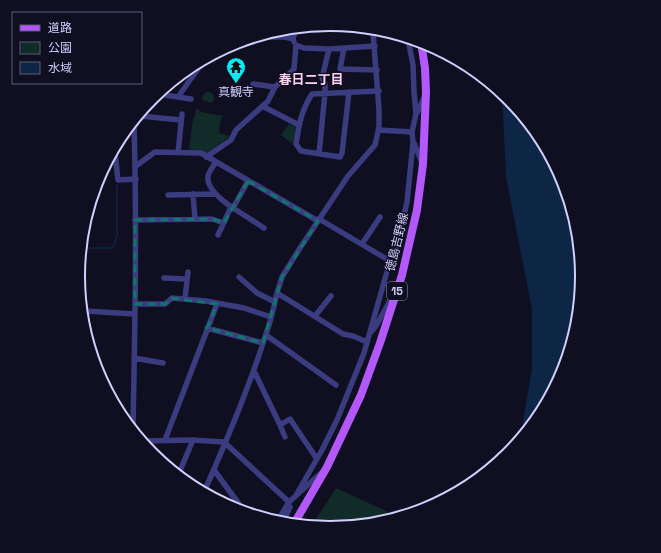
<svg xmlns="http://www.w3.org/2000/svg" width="661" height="553" viewBox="0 0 661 553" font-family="'Space Grotesk','Noto Sans JP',sans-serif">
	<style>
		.green { fill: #112b28 }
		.water { fill: #0e2645 }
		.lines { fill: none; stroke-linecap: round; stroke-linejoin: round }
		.stream { stroke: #0e2645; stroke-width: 1.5 }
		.minor { stroke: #3a3c7f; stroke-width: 5.5 }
		.primary { stroke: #b359fb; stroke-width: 8 }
		.marked { fill: none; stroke: #0f766e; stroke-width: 3; stroke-dasharray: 8 5; stroke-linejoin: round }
		.labels { text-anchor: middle; stroke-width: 3; stroke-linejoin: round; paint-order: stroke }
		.shield { fill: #100e21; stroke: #9795bc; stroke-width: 1 }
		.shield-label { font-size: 11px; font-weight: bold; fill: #d1cffe }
		.poi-label { font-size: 12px; fill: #d1cffe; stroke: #100e21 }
		.street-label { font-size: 12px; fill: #d1cffe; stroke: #100e21 }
		.neighbourhood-label { font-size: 13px; font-weight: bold; fill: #fed1f1; stroke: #100e21 }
		.rim { fill: none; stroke: #d1cffe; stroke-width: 2 }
	</style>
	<rect width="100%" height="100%" fill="#100e21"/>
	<path class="green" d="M206 92H209L213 94 214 100 211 103 202 100 203 95Z
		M196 108 201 112 223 116 220 122 219 133 230 136 206 154 202 151 189 149 193 119 195 116Z
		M289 124 296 127 295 136 293 144 281 135Z
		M336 488 397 516 330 529 312 525Z"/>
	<path class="water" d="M502 93 509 98 564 180 583 277 564 373 520 438 532 369V309L506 177Z"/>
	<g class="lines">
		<path class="stream" d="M84 248H113L117 236V185"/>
		<path class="minor" d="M266 37H285L293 39
			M294 42 293 39 295 31
			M344 48 340 69 377 70
			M253 84 275 87
			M349 92 342 153 340 157 301 151 296 144C299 125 301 111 312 94L379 91
			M158 94 191 99
			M178 97 200 66
			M262 106 299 125
			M417 113 425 96
			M140 116 181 120
			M379 130 412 132
			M414 143 422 163
			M115 153 118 180 136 179
			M178 153 182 114
			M319 154 325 93V84L322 78 329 49 375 46
			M206 157 231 140 236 130 268 101 275 87 294 69 296 45 304 48 329 49
			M216 162C213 167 209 171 208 176 206 189 224 202 233 208L248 181
			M136 166 155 152 201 153 318 221
			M193 194 195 219
			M168 195 215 194
			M233 208 264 228
			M319 219 390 261
			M135 220 212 219 224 223
			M218 235 231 207
			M362 244 380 217
			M239 277 257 293 275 302
			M164 278 187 279
			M277 293 282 277 300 248 348 176 375 145 379 127V110L373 32
			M185 299 188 272
			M135 304H165L172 298 206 301 244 308 271 317
			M85 311 135 314
			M315 316 331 296
			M207 328 263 343
			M371 332 376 326 393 295
			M266 335 336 385
			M134 358 163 363
			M254 371 280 425 290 419 317 459
			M280 425 285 437
			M133 427C135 326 137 225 134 124
			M165 440 217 304
			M143 441 191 440 224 442 289 502 321 473
			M214 470 239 504
			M179 473 193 440
			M205 490C227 439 249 388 266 334 271 321 274 307 277 293L343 334 353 336 367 342
			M295 497 322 450 337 420 364 353 390 261 396 250 407 202 413 143 412 132 416 114 414 92 413 65 408 39
			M279 519 289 502
			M284 520 290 507"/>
		<path class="primary" d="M295 522 327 467 361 395 380 343 402 275 417 210 423 164 426 92 425 68 421 42"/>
	</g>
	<path class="marked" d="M248 181 318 221 282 277 263 343 207 328 217 304 172 298 165 304H135V220L212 219 224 223Z"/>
	<defs>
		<g id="temple-pin" transform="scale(1)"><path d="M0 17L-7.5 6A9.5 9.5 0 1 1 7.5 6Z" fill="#06ebf2" stroke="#100e21"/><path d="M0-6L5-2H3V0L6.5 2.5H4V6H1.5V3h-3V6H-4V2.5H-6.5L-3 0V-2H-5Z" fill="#111"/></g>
	</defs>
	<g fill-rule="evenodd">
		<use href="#temple-pin" x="236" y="67"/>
	</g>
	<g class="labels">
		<rect class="shield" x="387" y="282" width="20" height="18" rx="3"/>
		<g class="shield-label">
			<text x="397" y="295">15</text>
		</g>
		<g class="poi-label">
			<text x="236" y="96">真観寺</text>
		</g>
		<g class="street-label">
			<text transform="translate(397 242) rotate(-76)" y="4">徳島吉野線</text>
		</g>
		<g class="neighbourhood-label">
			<text x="311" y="84">春日二丁目</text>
		</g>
	</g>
	<path d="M0 0H661V553H0ZM85 276a245 245 0 1 1 490 0a245 245 0 1 1-490 0Z" fill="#100e21" fill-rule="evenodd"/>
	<path class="rim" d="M85 276a245 245 0 1 1 490 0a245 245 0 1 1-490 0Z"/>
	<rect x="12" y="12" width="130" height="72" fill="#100e21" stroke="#5d5b79"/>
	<rect x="20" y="25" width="20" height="6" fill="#b359fb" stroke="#5d5b79"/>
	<text x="48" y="32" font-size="12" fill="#d1cffe">道路</text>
	<rect x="20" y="42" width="20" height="12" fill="#112b28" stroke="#5d5b79"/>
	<text x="48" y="52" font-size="12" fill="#d1cffe">公園</text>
	<rect x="20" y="62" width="20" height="12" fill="#0e2645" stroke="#5d5b79"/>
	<text x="48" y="72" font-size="12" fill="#d1cffe">水域</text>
</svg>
